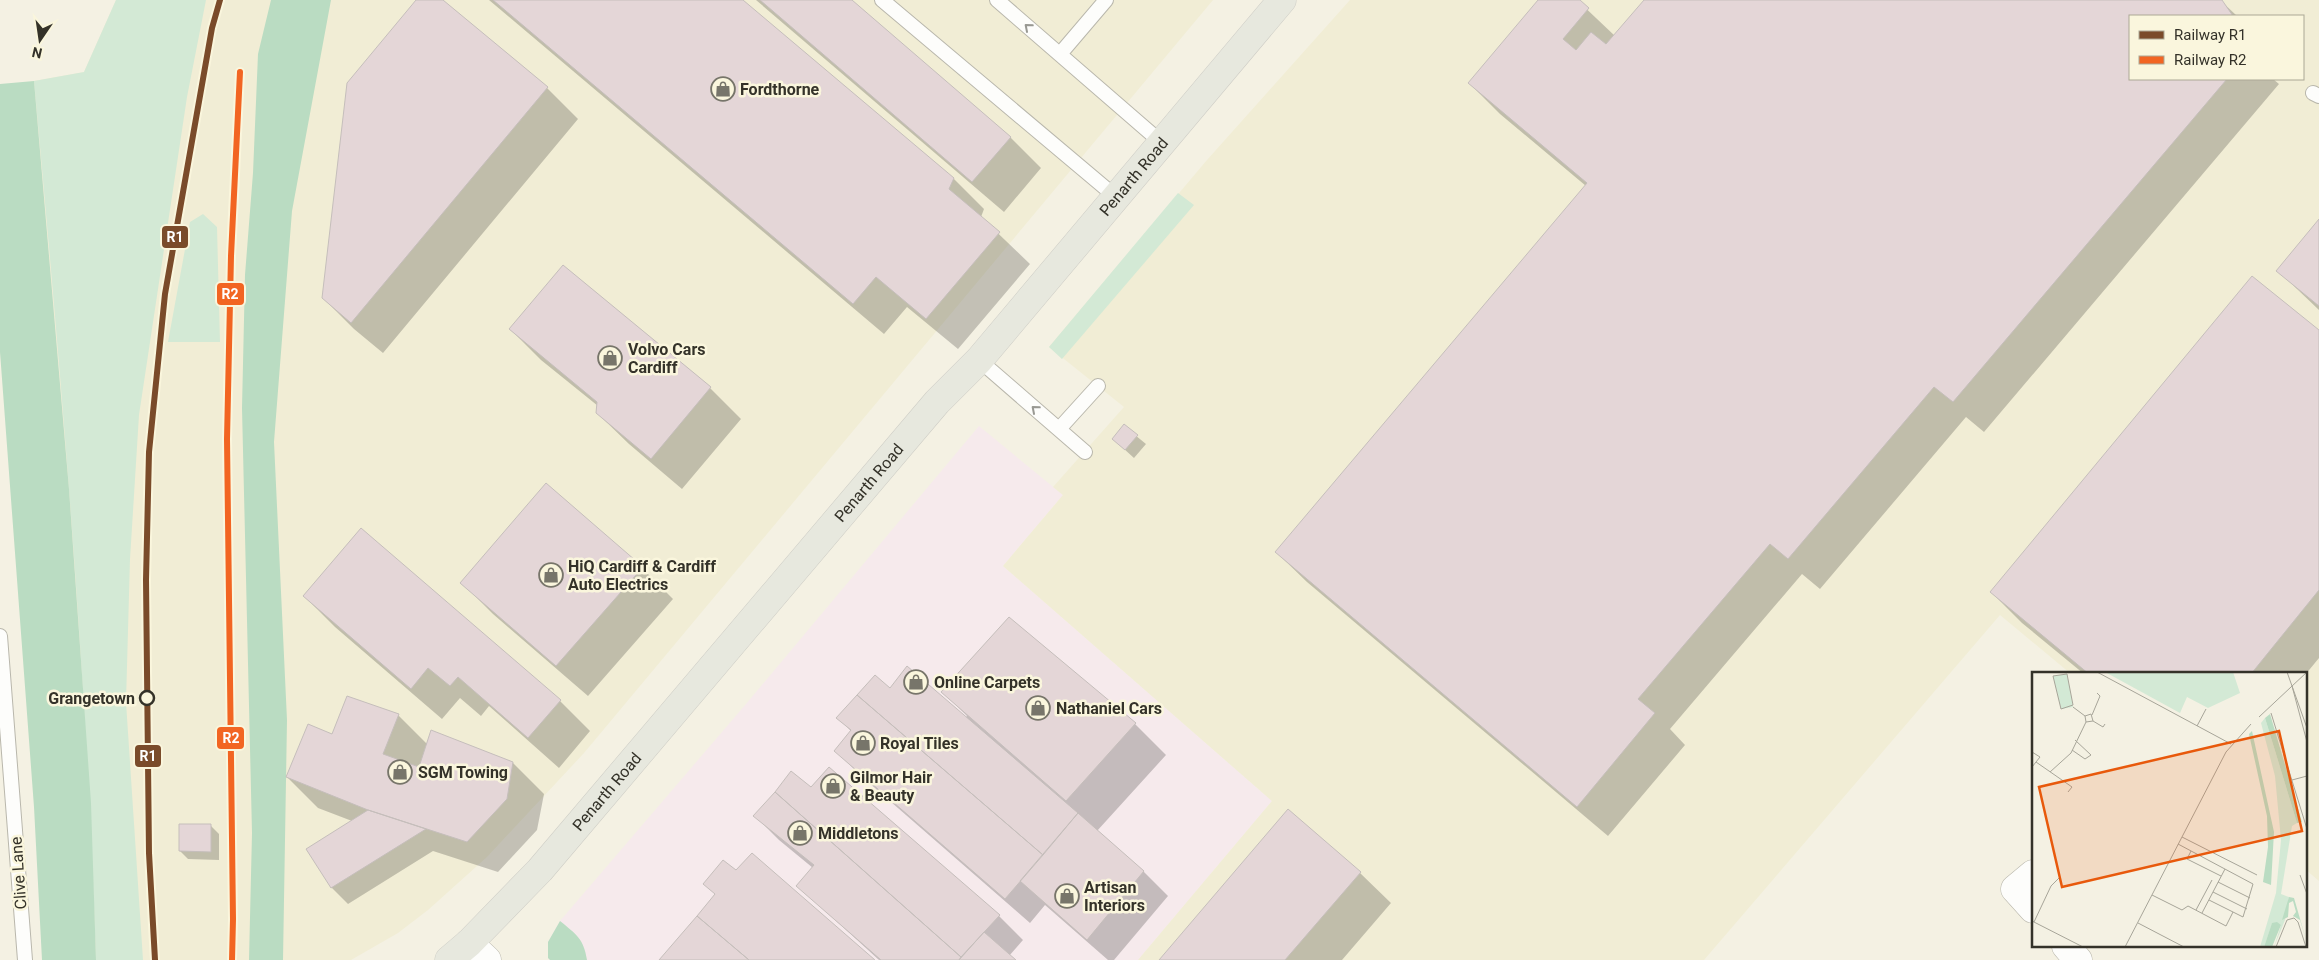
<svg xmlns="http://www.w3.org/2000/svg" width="2319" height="960" viewBox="0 0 2319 960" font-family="Roboto,sans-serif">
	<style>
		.commercial { fill: #f6eaec }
		.built { fill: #f1edd5; fill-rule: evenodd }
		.green { fill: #d3e9d5 }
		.forest { fill: #badcc2 }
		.shadow { fill: #0003 }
		.building { fill: #e4d6d7; stroke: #c5bebb }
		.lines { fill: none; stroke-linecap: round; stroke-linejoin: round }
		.lane-casing { stroke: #b9b7ac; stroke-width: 16 }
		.street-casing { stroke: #b9b7ac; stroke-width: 29 }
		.secondary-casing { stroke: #b9b7ac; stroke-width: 29 }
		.primary-casing { stroke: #cecdc6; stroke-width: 29 }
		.lane { stroke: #fdfdfb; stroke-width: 14 }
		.street { stroke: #fdfdfb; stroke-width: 28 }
		.secondary { stroke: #fdfdfb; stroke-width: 28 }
		.primary { stroke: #e7e8de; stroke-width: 28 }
		.rail-1-casing { stroke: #faf6dd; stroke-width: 10 }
		.rail-2-casing { stroke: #faf6dd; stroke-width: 10 }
		.rail-1 { stroke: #7a4b2a; stroke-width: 6 }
		.rail-2 { stroke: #f26522; stroke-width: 6 }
		.oneway { stroke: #989892 }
		.stop-dot { fill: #faf6dd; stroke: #343229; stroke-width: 2.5 }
		.labels { text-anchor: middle; stroke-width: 5; stroke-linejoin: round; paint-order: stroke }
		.poi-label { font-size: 16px; font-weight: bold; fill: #343229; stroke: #faf6dd; text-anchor: start }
		.street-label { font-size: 16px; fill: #343229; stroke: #faf6dd }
		.stop-label { font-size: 16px; font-weight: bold; fill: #343229; stroke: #faf6dd; text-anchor: end }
		.inset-road { fill: none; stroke: #a7a599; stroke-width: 1 }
		.view { fill: #e8590c; fill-opacity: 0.15; stroke: #e8590c; stroke-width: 2.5 }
		.inset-edge { fill: none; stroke: #343229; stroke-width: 2.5 }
		.line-badge { stroke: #faf6dd; stroke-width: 2 }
		.badge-label { font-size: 14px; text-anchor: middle; font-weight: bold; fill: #fff }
	</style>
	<rect width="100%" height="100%" fill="#f4f1e3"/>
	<path class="commercial" d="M979 426 1063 495 1003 566 1272 801 1138 960H550L548 958V942L560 921 746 704Z"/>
	<path class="built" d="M116 0H1213L584 753 487 857 428 910 398 933 351 960H96L91 803 69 489 34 81 84 72Z
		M1350 0H2319V881L2305 869V674H2071L2000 615 1704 960H1138L1272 801 1003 566 1063 495 1053 487 1124 407 1049 347 1207 160ZM2130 16H2303V79H2130Z"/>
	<path class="green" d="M116 0H206L187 97 139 415 130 559 126 702 143 960H96C86 667 61 374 34 81L84 72Z
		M1178 193 1194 205 1062 359 1049 347Z
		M203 214 217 227 220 342H168L190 222Z"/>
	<path class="forest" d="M271 0H331L292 211 274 442 287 720 283 960H249L252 833 242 408 245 275 253 173 258 54Z
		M34 81 69 489 91 803 96 960H42L34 807 0 352V84Z
		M560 921C576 934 584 939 587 960H550L548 958V942Z"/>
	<path class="shadow" d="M417 0H441L547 88 578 119 383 353 354 329 323 298Z
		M489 0H741L953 178 984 209 981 217 1030 264 958 349 907 307 884 334Z
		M756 0H850L1010 137 1041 168 1004 212Z
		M1540 0H1577L1615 36 1645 0H2220L2237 16H2130V79H2273L2279 84 1984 432 1966 417 1820 589 1802 574 1670 729 1685 745 1608 836 1307 582 1276 552 1586 186 1500 114 1469 83Z
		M2319 221V310L2278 271Z
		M510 329 710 388 741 419 682 489 629 444 597 413 598 406 541 360Z
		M2319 332V658L2305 675 2084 674 2022 623 1991 592Z
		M1124 426 1146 444 1134 458 1113 439Z
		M642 568 673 599 588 696 493 614 462 583Z
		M304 596 560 701 590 731 559 768 489 706 481 716 460 698 442 719 335 627Z
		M1009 618 1135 724 1166 755 1097 831 1144 872 1168 896 1114 960H1108L1045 905 1030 923 860 775 836 751 852 732 838 718 890 689 965 718 967 716 943 692Z
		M398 715 427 744 513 763 544 794 537 830 498 872 433 851 348 904 332 888 308 850 352 821 318 808 287 777 333 736Z
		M755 816 999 916 1023 940 1009 956 1014 960H879L798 886 813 868 779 840Z
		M211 826 219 834V860L188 859 180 851Z
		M1360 873 1391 903 1342 960H1161Z"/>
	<path class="building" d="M416 0H443L548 87 351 323 322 298 347 83Z
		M493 0H743L954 178 949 189 1000 232 926 319 876 277 853 304Z
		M760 0H852L1011 137 972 182Z
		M1538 0H1580L1589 8 1563 39 1576 50 1591 32 1606 44 1644 0H2222L2233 16H2130V79H2227L1953 402 1934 387 1788 559 1770 544 1638 699 1655 713 1577 807 1275 552 1587 183 1468 83Z
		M2319 219V306L2276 271Z
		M563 265 711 387 651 459 596 413 597 402 509 329Z
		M2252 276 2319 330V590L2251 674H2089L1990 592Z
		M1124 424 1138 435 1125 450 1112 439Z
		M546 483 643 567 556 666 460 583Z
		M361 528 561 700 528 738 458 677 450 686 428 668 411 689 303 596Z
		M1009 617 1136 723 1066 801 941 692Z
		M907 666 1078 813 1043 855 857 695 875 675 890 688Z
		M857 695 1043 855 1005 899 834 751 851 730 836 718Z
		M347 696 399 714 383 754 419 767 431 730 513 762 507 799 467 842 368 810 286 777 308 724 332 734Z
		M829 767 1000 915 961 957 775 792 791 771 811 787Z
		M775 792 961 957 959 960H881L796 886 814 865 753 816Z
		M1288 809 1361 872 1285 960H1159Z
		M368 810 426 829 331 888 306 849Z
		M1078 813 1144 871 1087 940 1020 881Z
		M179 824H211V852L179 851Z
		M752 853 875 960H749L697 916 715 894 703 884 723 860 736 870Z
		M697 916 749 960H659Z
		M984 932 1016 960H959Z"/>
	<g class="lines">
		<g class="lane-casing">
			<path id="lane" d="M882 0 1116 197
				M997 0 1162 143
				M1060 54 1106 0
				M2313 93 2319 96
				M979 360 1085 452
				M1059 429 1098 386
				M0 636 25 960"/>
		</g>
		<g class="street-casing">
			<path id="street" d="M2033 874 2015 889 2033 909
				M2066 946 2078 960"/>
		</g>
		<g class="secondary-casing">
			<path id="secondary" d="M469 943 487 960"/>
		</g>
		<g class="primary-casing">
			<g id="primary">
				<path id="s1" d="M449 960 469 943 540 870 937 402 979 360 1282 0"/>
			</g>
		</g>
		<use href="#lane" class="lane"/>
		<use href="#street" class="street"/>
		<use href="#secondary" class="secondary"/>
		<use href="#primary" class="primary"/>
		<g class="rail-1-casing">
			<path id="rail-1" d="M155 960 149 853 146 580 149 452 165 294 212 28 220 0"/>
		</g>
		<g class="rail-2-casing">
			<path id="rail-2" d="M232 960 233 919 227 439 231 256 240 72"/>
		</g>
		<use href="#rail-1" class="rail-1"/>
		<use href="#rail-2" class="rail-2"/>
	</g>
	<defs><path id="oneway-chevron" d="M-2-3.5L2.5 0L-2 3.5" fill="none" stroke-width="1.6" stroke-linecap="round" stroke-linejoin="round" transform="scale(1.25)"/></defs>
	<g class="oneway">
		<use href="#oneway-chevron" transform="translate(1028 27) rotate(-139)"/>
		<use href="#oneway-chevron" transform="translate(1035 409) rotate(-139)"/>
	</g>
	<defs>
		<g id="shop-ring" transform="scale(1.25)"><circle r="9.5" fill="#faf6dd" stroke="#77756a" stroke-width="1.5"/><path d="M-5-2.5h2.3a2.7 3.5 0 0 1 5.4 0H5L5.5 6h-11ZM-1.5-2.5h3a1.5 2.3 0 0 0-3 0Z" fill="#77756a"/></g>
	</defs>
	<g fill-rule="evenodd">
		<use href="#shop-ring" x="723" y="89"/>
		<use href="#shop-ring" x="610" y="358"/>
		<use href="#shop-ring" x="551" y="575"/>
		<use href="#shop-ring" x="916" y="682"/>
		<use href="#shop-ring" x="1038" y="708"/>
		<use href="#shop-ring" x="863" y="743"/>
		<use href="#shop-ring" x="400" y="772"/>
		<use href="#shop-ring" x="833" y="786"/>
		<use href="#shop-ring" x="800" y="833"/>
		<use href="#shop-ring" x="1067" y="896"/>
	</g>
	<circle class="stop-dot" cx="147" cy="698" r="7"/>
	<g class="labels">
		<g class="poi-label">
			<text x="740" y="95">Fordthorne</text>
			<text x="628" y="355">Volvo Cars<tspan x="628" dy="18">Cardiff</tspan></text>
			<text x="568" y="572">HiQ Cardiff &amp; Cardiff<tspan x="568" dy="18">Auto Electrics</tspan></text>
			<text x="934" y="688">Online Carpets</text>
			<text x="1056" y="714">Nathaniel Cars</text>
			<text x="880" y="749">Royal Tiles</text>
			<text x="418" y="778">SGM Towing</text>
			<text x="850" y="783">Gilmor Hair<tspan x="850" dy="18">&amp; Beauty</tspan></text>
			<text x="818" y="839">Middletons</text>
			<text x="1084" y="893">Artisan<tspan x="1084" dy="18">Interiors</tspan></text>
		</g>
		<g class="street-label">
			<text dy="6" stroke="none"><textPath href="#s1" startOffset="1041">Penarth Road</textPath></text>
			<text dy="6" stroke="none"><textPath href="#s1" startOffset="636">Penarth Road</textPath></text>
			<text dy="6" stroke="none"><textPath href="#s1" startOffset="231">Penarth Road</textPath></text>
			<text transform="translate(18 873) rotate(-94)" y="6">Clive Lane</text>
		</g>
		<g class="stop-label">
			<text x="135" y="704">Grangetown</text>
		</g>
	</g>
	<g transform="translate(2032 672)">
		<rect width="275" height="275" fill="#f4f1e3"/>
		<path d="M73 0H201L208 21 176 36 155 25 148 41ZM35 2 41 35 29 37 21 4ZM233 46 265 151 260 154 249 222 257 225 253 248 242 275 249 253 240 252 232 275H228L244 221 249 168 243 104 229 51Z" fill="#d3e9d5"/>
		<path d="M238 42 270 150 265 151 233 46ZM220 59 242 160 239 213 231 210 236 175 235 144 217 62ZM257 225 262 226 275 271 268 248 261 244 264 240 261 229 257 231 256 245 250 248ZM245 250 249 253 240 275H232L240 251Z" fill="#badcc2"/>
		<path class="inset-road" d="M65 0 199 72M255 0 275 56M35 2 41 33 29 37 21 4ZM260 14 275 70M41 35 53 44 54 50 61 49 59 42 53 44M239 41 275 157M60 43 68 24 65 21M227 45 275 0M61 49 71 55 73 52M165 54 174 37M40 78 53 87 59 83 43 68M0 80 8 85 0 95M4 90 40 115 36 120M18 100 39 81 54 50M260 108 275 104M150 165 225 203M146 172 221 212 211 245 177 228M159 179 155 187 189 204M268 203 275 222M186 210 218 226M181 220 215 237M120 223 150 238 156 234 194 254 201 240M164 238 180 208M170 241 193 197M0 249 51 275M2 250 19 214 28 205M106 251 152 275M93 275 194 80 219 52M244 275 255 248 262 246 266 250 274 275"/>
		<path class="view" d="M247 59 270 159 30 215 7 115Z"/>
		<rect width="275" height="275" class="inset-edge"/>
	</g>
	<g class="line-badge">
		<rect x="161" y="225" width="28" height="24" rx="5" fill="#7a4b2a"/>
		<rect x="216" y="282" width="29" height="24" rx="5" fill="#f26522"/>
		<rect x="216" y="726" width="29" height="24" rx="5" fill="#f26522"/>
		<rect x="134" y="744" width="28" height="24" rx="5" fill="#7a4b2a"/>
	</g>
	<g class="badge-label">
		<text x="175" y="242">R1</text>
		<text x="230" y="299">R2</text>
		<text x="231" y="743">R2</text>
		<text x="148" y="761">R1</text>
	</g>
	<rect x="2129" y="15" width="175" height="65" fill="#faf6dd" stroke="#aba895"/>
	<rect x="2139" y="31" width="25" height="8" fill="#7a4b2a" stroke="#aba895"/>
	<text x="2174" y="40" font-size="15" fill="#343229">Railway R1</text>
	<rect x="2139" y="56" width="25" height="8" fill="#f26522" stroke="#aba895"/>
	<text x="2174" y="65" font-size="15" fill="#343229">Railway R2</text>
	<g transform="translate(40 40) rotate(193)" stroke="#faf6dd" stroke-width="4" paint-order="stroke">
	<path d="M0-4L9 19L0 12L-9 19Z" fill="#343229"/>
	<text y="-8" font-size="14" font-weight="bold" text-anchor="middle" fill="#343229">N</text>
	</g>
</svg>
